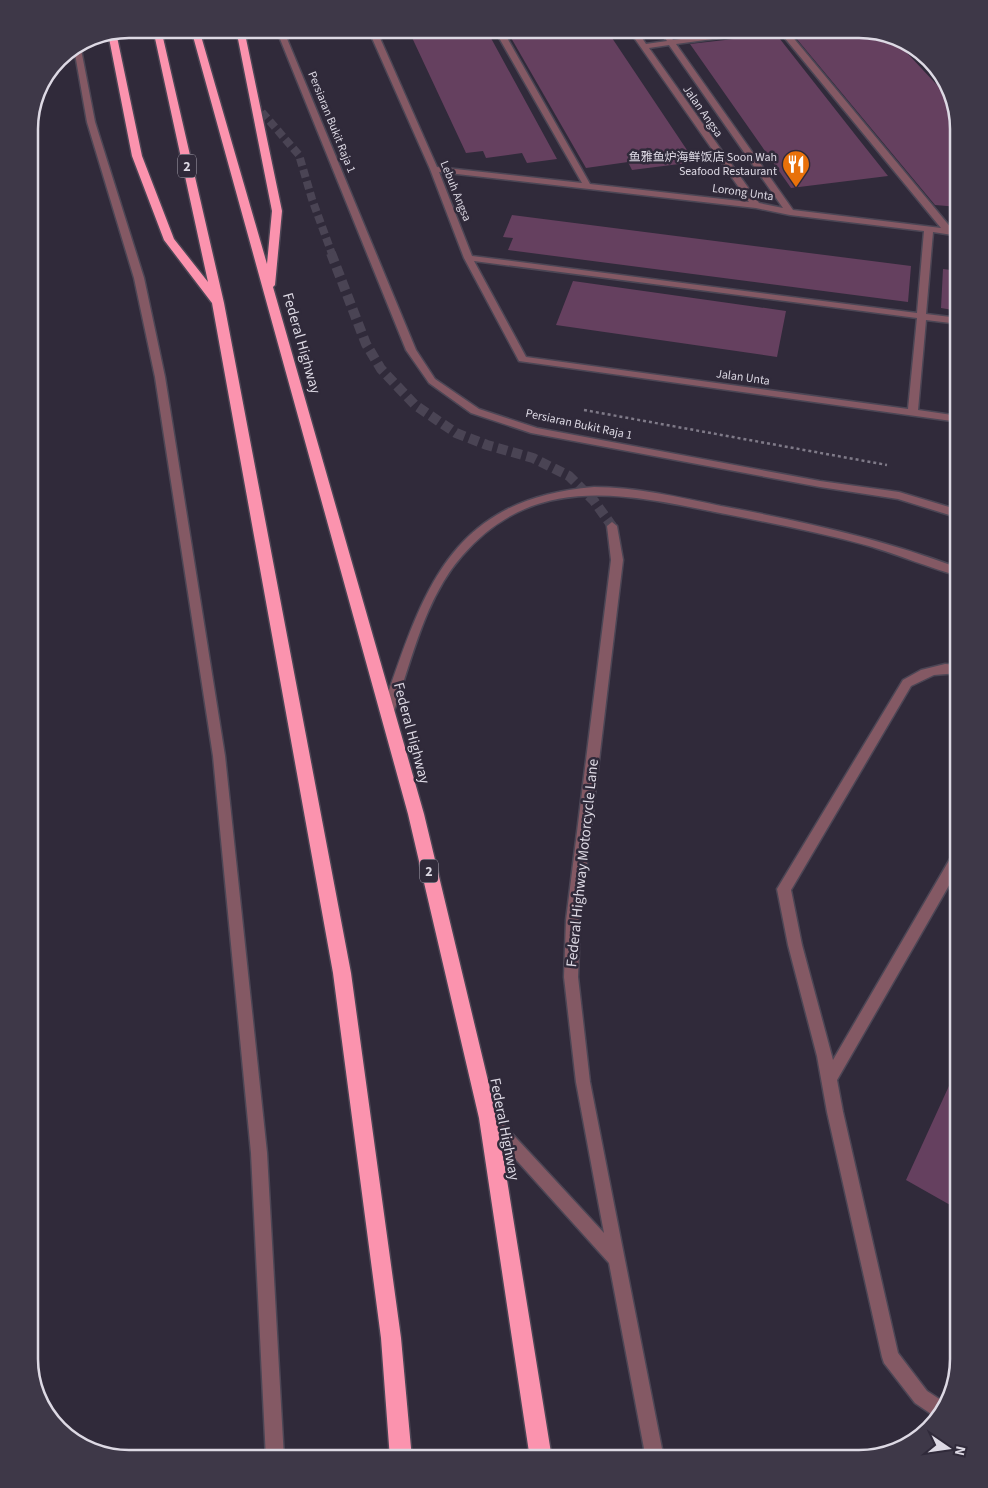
<svg xmlns="http://www.w3.org/2000/svg" width="988" height="1488" viewBox="0 0 988 1488" font-family="'Source Sans 3','Noto Sans SC',sans-serif">
	<style>
		.building { fill: #65405f }
		.lines { fill: none; stroke-linecap: round; stroke-linejoin: round }
		.minor-tunnel-far1 { stroke: #4a4454; stroke-width: 8; stroke-dasharray: 8 4; stroke-linecap: butt }
		.minor-tunnel { stroke: #4a4454; stroke-width: 10; stroke-dasharray: 10 5; stroke-linecap: butt }
		.minor-casing { stroke: #4c4655; stroke-width: 3 }
		.highway-casing { stroke: #4c4655; stroke-width: 3 }
		.path { stroke: #7f7a88; stroke-width: 2.5; stroke-dasharray: 3 3; stroke-linecap: butt }
		.minor { fill: #845964; fill-rule: evenodd }
		.highway { fill: #fb93ae; fill-rule: evenodd }
		.labels { text-anchor: middle; stroke-width: 5; stroke-linejoin: round; paint-order: stroke }
		.far-street-label { font-size: 12px; fill: #ddd9e4; stroke: #302a3a }
		.far-poi-label { font-size: 12px; fill: #ddd9e4; stroke: #302a3a; text-anchor: end }
		.shield { fill: #302a3a; stroke: #a9a4b1; stroke-width: 1 }
		.shield-label { font-size: 14px; font-weight: bold; fill: #ddd9e4 }
		.street-label { font-size: 15px; fill: #ddd9e4; stroke: #302a3a }
		.rim { fill: none; stroke: #ddd9e4; stroke-width: 2.5 }
	</style>
	<rect width="100%" height="100%" fill="#302a3a"/>
	<path class="building" d="M408 29H486L557 159 527 163 522 153 486 158 483 151 466 153Z
		M506 29H606L695 162 632 170 628 162 586 168Z
		M678 29H716V30L682 34Z
		M818 29H865L893 38 952 101 959 129V207L935 205 791 32Z
		M776 34 857 137 888 176 791 188 690 44Z
		M512 215 911 266 908 302 508 250 513 238 503 237Z
		M943 269 959 271V311L941 308Z
		M573 281 786 311 777 357 556 325Z
		M959 1064V1210L906 1180Z
		M959 1298V1319L952 1315Z"/>
	<g class="lines">
		<path class="minor-tunnel-far1" d="M254 103 299 155 312 199 332 254"/>
		<path class="minor-tunnel" d="M331 253 366 344 381 369 415 405 456 433 487 445 533 458 569 476 594 501 612 526"/>
		<g class="minor-casing">
			<path id="minor" d="M276 29H283L416 350 435 379 479 409 537 428 820 481 899 492 959 510V518L898 499 820 487 531 433 471 413 429 383 406 350Z
				M368 29H376L437 167 582 183 494 29H502L590 184 749 202 628 29H636L646 44 667 41 658 29H666L673 40 760 29H786L952 229 959 230V236L933 232 926 314 959 318V324L926 320 918 410 959 416V422L519 361 464 258 430 169ZM779 30V31L941 228 793 210 676 44ZM669 45 783 208 759 203 649 48ZM439 172 756 208 790 215 924 231 917 313 472 256ZM474 261 917 318 908 409 526 357Z
				M80 44 95 122 144 278 165 377 225 756 267 1153 284 1459H266L251 1153 213 756 155 377 134 278 87 122 74 48Z
				M594 487C637 487 678 497 721 506 802 521 882 539 959 568V576C930 568 899 555 869 546 819 532 766 522 715 512 621 493 533 474 462 556 425 598 412 659 394 711L392 714H384L382 711C423 592 448 499 594 487Z
				M612 522 617 526 623 560 580 920 578 977 590 1082 664 1459H646L609 1263 483 1123 480 1118 483 1113 488 1111 493 1113 604 1233 576 1082 564 977 566 920 611 560 607 526Z
				M945 664 959 665V673L934 675 911 686 791 890 802 945 833 1060 954 852 959 851V868L837 1080 843 1112 898 1353 927 1391 947 1404 946 1409 937 1418 915 1403 884 1363 882 1357 827 1112 817 1056 788 945 777 889 903 680 921 670Z"/>
		</g>
		<g class="highway-casing">
			<path id="highway" d="M153 29H161L224 303 351 973 401 1338 412 1459H390L381 1338 333 973 212 303 164 240 132 156 108 33 116 32 142 156 174 239 208 282Z
				M191 29H199L267 264 272 211 236 29H244L282 211 275 285 273 287 424 814 497 1118 552 1459H530L479 1118 408 814Z"/>
		</g>
		<path class="path" d="M584 410 887 465"/>
		<use href="#minor" class="minor"/>
		<use href="#highway" class="highway"/>
	</g>
	<defs>
		<g id="restaurant-pin" transform="scale(1.4375)"><path d="M0 17L-7.5 6A9.5 9.5 0 1 1 7.5 6Z" fill="#e8710a" stroke="#302a3a"/><path d="M-5-6h1v4h1v-4h1v4h1v-4h1v5L-1.5 .5V6h-2V.5L-5-1ZM5-6V6H3V1.5H1.5Q1.5-4 5-6Z" fill="#fff"/></g>
	</defs>
	<g fill-rule="evenodd">
		<use href="#restaurant-pin" x="796" y="164"/>
	</g>
	<g class="labels">
		<g class="far-street-label">
			<text transform="translate(703 111) rotate(55)" y="4">Jalan Angsa</text>
			<text transform="translate(332 122) rotate(68)" y="4">Persiaran Bukit Raja 1</text>
			<text transform="translate(456 191) rotate(68)" y="4">Lebuh Angsa</text>
			<text transform="translate(743 192) rotate(8)" y="4">Lorong Unta</text>
			<text transform="translate(743 377) rotate(8)" y="4">Jalan Unta</text>
			<text transform="translate(579 424) rotate(12)" y="4">Persiaran Bukit Raja 1</text>
		</g>
		<g class="far-poi-label">
			<text x="777" y="161">鱼雅鱼炉海鲜饭店 Soon Wah<tspan x="777" dy="14">Seafood Restaurant</tspan></text>
		</g>
		<g class="shield">
			<rect x="178" y="154.5" width="18" height="23" rx="4"/>
			<rect x="420" y="859.5" width="18" height="23" rx="4"/>
		</g>
		<g class="shield-label">
			<text x="187" y="171">2</text>
			<text x="429" y="876">2</text>
		</g>
		<g class="street-label">
			<text transform="translate(302 343) rotate(74)" y="5">Federal Highway</text>
			<text transform="translate(412 733) rotate(75)" y="5">Federal Highway</text>
			<text transform="translate(582 863) rotate(-84)" y="5">Federal Highway Motorcycle Lane</text>
			<text transform="translate(505 1129) rotate(79)" y="5">Federal Highway</text>
		</g>
	</g>
	<path d="M0 0H988V1488H0ZM129 38H859A91 91 0 0 1 950 129V1359A91 91 0 0 1 859 1450H129A91 91 0 0 1 38 1359V129A91 91 0 0 1 129 38Z" fill="#3e3848" fill-rule="evenodd"/>
	<path class="rim" d="M129 38H859A91 91 0 0 1 950 129V1359A91 91 0 0 1 859 1450H129A91 91 0 0 1 38 1359V129A91 91 0 0 1 129 38Z"/>
	<g transform="translate(948 1448) rotate(103)" stroke="#302a3a" stroke-width="4" paint-order="stroke">
	<path d="M0-4L9 19L0 12L-9 19Z" fill="#ddd9e4"/>
	<text y="-8" font-size="14" font-weight="bold" text-anchor="middle" fill="#ddd9e4">N</text>
	</g>
</svg>
